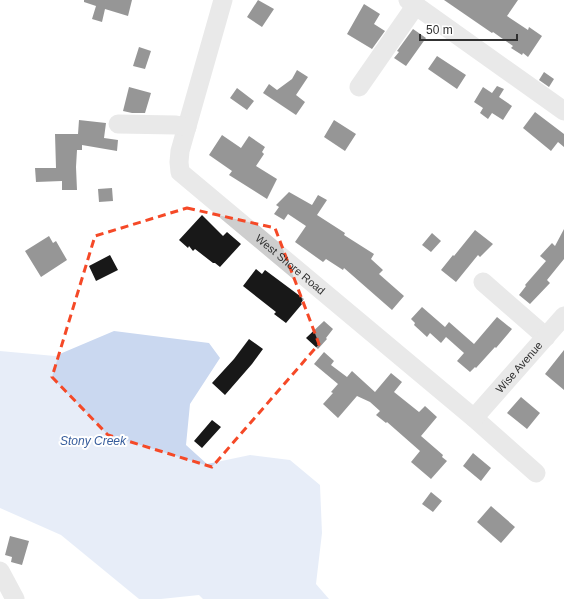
<svg xmlns="http://www.w3.org/2000/svg" width="564" height="599" viewBox="0 0 564 599" font-family="Helvetica,sans-serif">
	<style>
		.water { fill: #cad8f0 }
		.building { fill: #181818 }
		.lines { fill: none; stroke-linecap: round; stroke-linejoin: round }
		.minor { stroke: #cecece; stroke-width: 19 }
		.marked { fill: none; stroke: #f54927; stroke-width: 3; stroke-dasharray: 8 5; stroke-linejoin: round }
		.labels { text-anchor: middle; stroke-width: 4; stroke-linejoin: round; paint-order: stroke }
		.street-label { font-size: 11px; fill: #313131; stroke: #fff }
		.water-label { font-size: 12px; font-style: italic; fill: #375d9c; stroke: #fff }
	</style>
	<rect width="100%" height="100%" fill="#fff"/>
	<path class="water" d="M114 331 209 343 220 358 190 404 186 445 207 464 250 455 290 460 320 485 322 533 316 584 329 599H203L199 595 161 599H139L61 535 0 508V351L55 356Z"/>
	<path class="building" d="M84 0H132L128 16 105 9 102 22 92 19 96 6 84 2Z
		M258 0 274 9 262 27 247 17Z
		M444 0H518L507 16 528 30 529 27 542 36 528 57 523 53 522 55 511 48 513 46 493 32 492 33Z
		M364 4 380 14 374 24 385 31 372 49 347 34Z
		M413 29 426 38 406 66 394 58 399 52 397 51Z
		M139 47 151 51 145 69 133 66Z
		M437 56 466 75 457 89 428 69Z
		M297 70 308 77 296 95 305 102 296 115 263 93 269 84 277 90 292 79Z
		M544 72 554 79 549 87 539 80Z
		M497 86 504 89 499 97 512 106 503 120 492 113 488 119 480 113 483 108 474 102 483 87 492 93Z
		M129 87 151 93 145 113H132L123 111Z
		M237 88 254 101 247 110 230 98Z
		M535 112 564 134V147L558 142 551 151 523 128Z
		M79 120 106 123 104 138 118 140 117 151 82 145V150H77L76 167 77 190H62V181L36 182 35 168H56L55 134H78Z
		M334 120 356 134 345 151 324 137Z
		M222 135 241 148 249 136 265 147 262 152 264 154 256 166 277 179 267 199 229 175 232 171 209 155Z
		M112 188 113 201 99 202 98 189Z
		M289 192 312 205 318 195 327 200 317 215 345 233 344 235 374 254 371 259 383 270 379 274 404 296 392 310 344 268 343 270 326 259 323 262 295 242 306 226 288 214 284 220 274 214 279 207 276 205Z
		M202 215 223 236 227 232 241 244 220 267 215 263H213L195 249 193 251 189 246 188 248 179 240Z
		M564 229V259L547 280 550 283 530 304 519 295 526 286 525 285 546 261 540 256 552 243 555 246Z
		M475 230 493 244 480 257 478 255 456 282 441 270 453 255 454 256Z
		M432 233 441 241 431 252 422 245Z
		M49 236 53 243 56 241 67 260 41 277 25 251Z
		M110 255 118 270 96 281 89 266Z
		M256 269 262 274 265 270 304 299 301 303 302 304 286 323 274 314 276 312 243 286Z
		M422 307 445 327 449 322 474 344 497 317 512 329 496 348 495 347 476 368 475 367 470 372 457 361 464 353 446 337 441 343 430 333 427 337 414 325 415 323 411 319Z
		M324 321 333 329 326 338 327 339 318 349 306 338Z
		M249 339 263 349 252 364 225 395 212 383 234 359Z
		M564 350V390L545 374Z
		M324 352 334 361 331 365 347 377 352 371 375 392 391 373 402 382 394 392 419 412 425 406 437 417 421 436 443 455 442 457 447 461 431 479 411 462 420 451 387 422 386 423 376 415 380 411 370 402 357 396 338 418 323 404 333 393 331 392 338 384 314 364Z
		M521 397 540 413 527 429 507 413Z
		M212 420 221 427 202 448 194 441Z
		M473 453 491 468 481 481 463 466Z
		M431 492 442 501 433 512 422 504Z
		M491 506 515 527 501 543 477 522Z
		M10 536 29 541 22 565 11 562 12 557 5 555Z"/>
	<g class="lines">
		<g class="minor">
			<path id="s1" d="M223 0 180 151 179 162 180 172 474 418 536 473"/>
			<path d="M408 0 564 111"/>
			<path d="M359 87 416 5"/>
			<path d="M118 124 176 125 187 127"/>
			<path d="M483 282 546 337"/>
			<path id="s2" d="M474 418 564 316"/>
			<path d="M0 571 15 599"/>
		</g>
	</g>
	<path d="M0 0H564V599H0ZM187 208 275 228 319 344 212 467 108 435 52 377 95 236Z" fill="#fff" fill-opacity=".55" fill-rule="evenodd"/>
	<path class="marked" d="M187 208 275 228 319 344 212 467 108 435 52 377 95 236Z"/>
	<g class="labels">
		<g class="street-label">
			<text dy="4" stroke="none"><textPath href="#s1" startOffset="322">West Shore Road</textPath></text>
			<text dy="4" stroke="none"><textPath href="#s2" startOffset="68">Wise Avenue</textPath></text>
		</g>
		<g class="water-label">
			<text x="93" y="445">Stony Creek</text>
		</g>
	</g>
	<path d="M420 34v6h97v-6" fill="none" stroke="#313131" stroke-width="2"/>
	<text x="426" y="34" font-size="12" fill="#313131" stroke="#ffffff" stroke-width="3" paint-order="stroke">50 m</text>
</svg>
